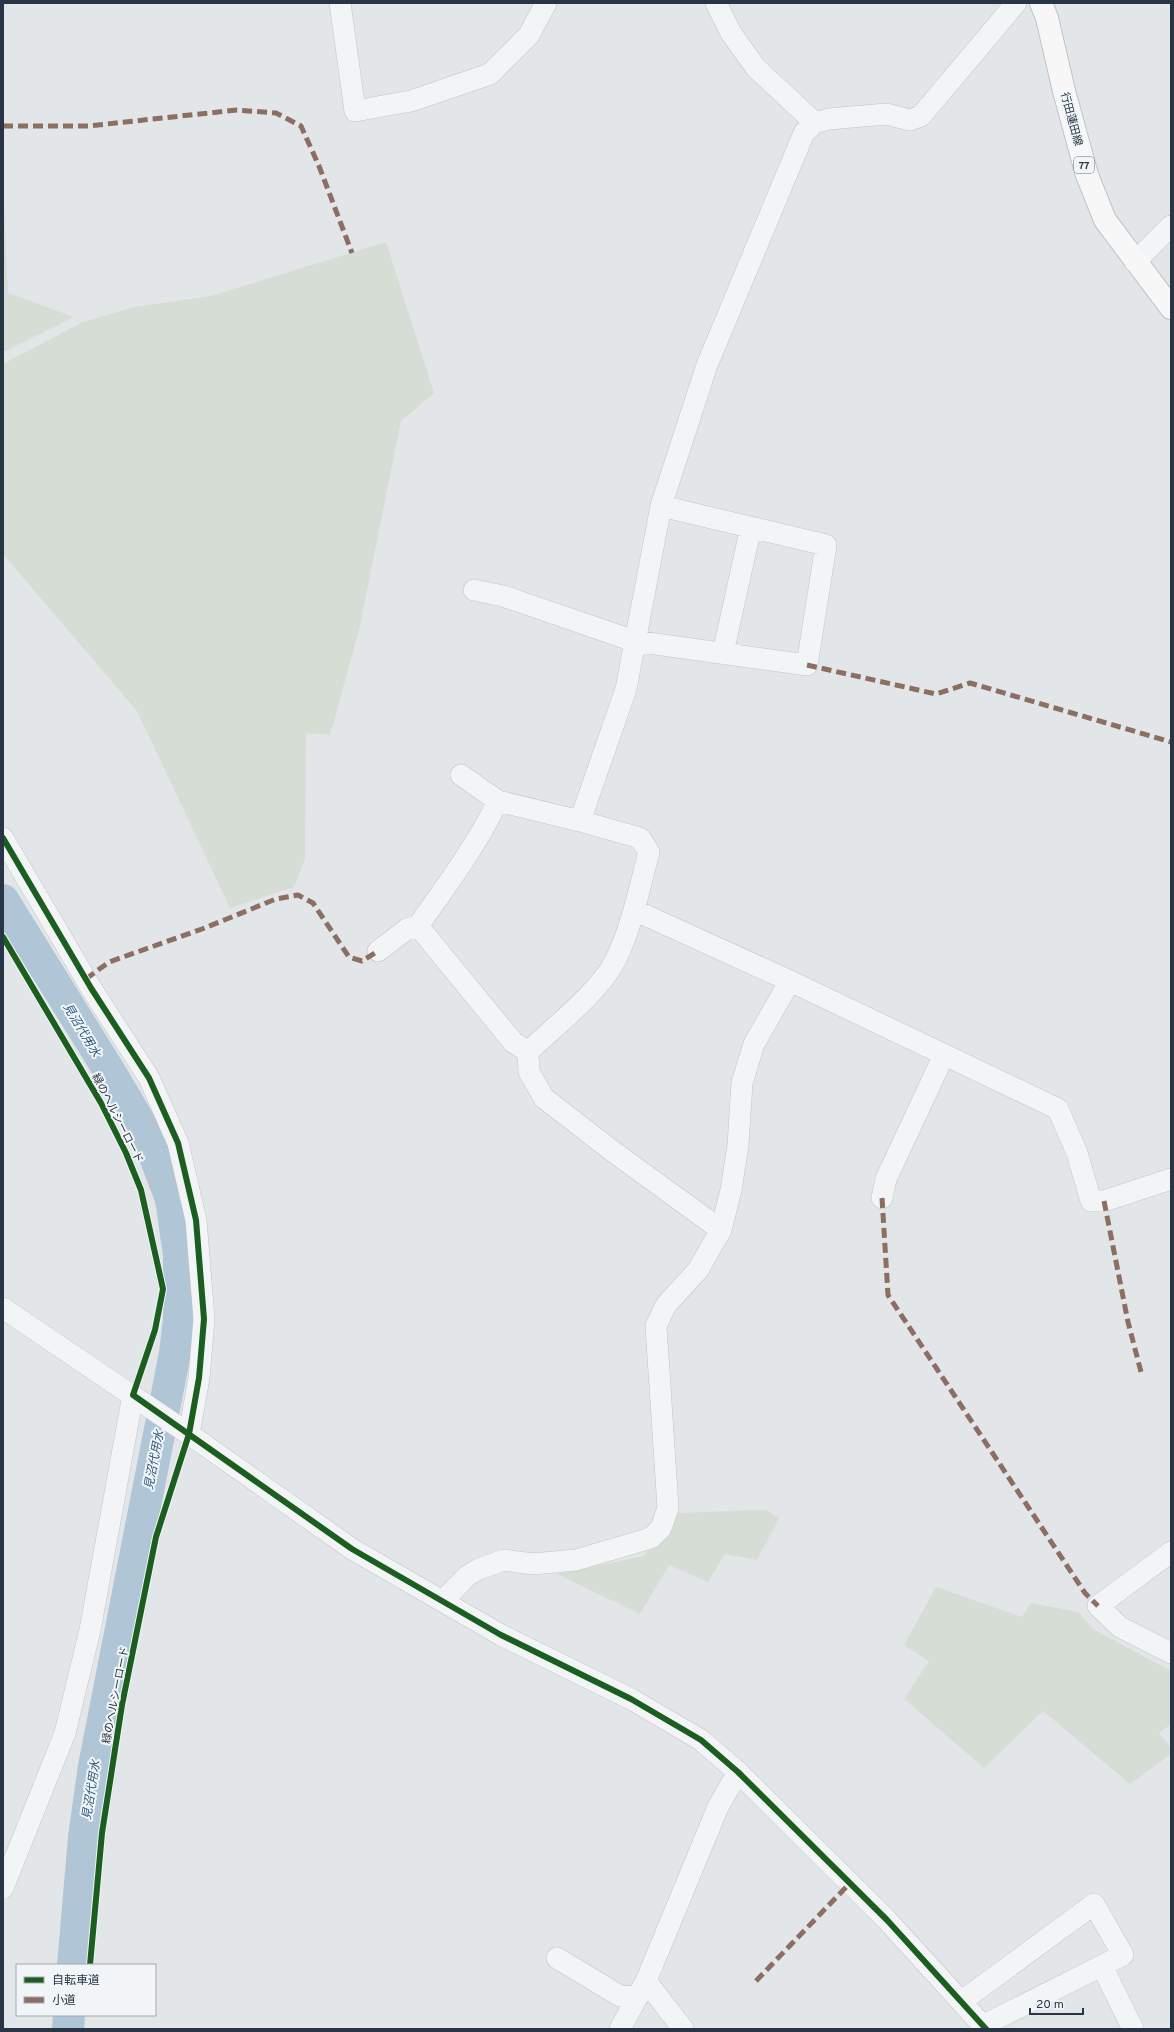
<svg xmlns="http://www.w3.org/2000/svg" width="1174" height="2032" viewBox="0 0 1174 2032" font-family="Overpass,'Noto Sans JP',sans-serif">
	<style>
		.green { fill: #d5ddd4 }
		.lines { fill: none; stroke-linecap: round; stroke-linejoin: round }
		.river { stroke: #b0c6d6; stroke-width: 32 }
		.minor-casing { stroke: #c1c4c7; stroke-width: 22 }
		.major-casing { stroke: #c0c3c7; stroke-width: 24 }
		.minor { stroke: #f3f4f6; stroke-width: 21 }
		.major { stroke: #f7f7f7; stroke-width: 22 }
		.quiet { stroke: #8d6e63; stroke-width: 5; stroke-dasharray: 10 5; stroke-linecap: butt }
		.cycleway-casing { stroke: #f1f5f8; stroke-width: 8 }
		.cycleway { stroke: #1b5e20; stroke-width: 6 }
		.labels { text-anchor: middle; stroke-width: 4; stroke-linejoin: round; paint-order: stroke }
		.shield { fill: #f1f5f8; stroke: #646f7a; stroke-width: 1 }
		.shield-label { font-size: 10px; font-weight: bold; fill: #283544 }
		.street-label { font-size: 11px; fill: #283544; stroke: #f1f5f8 }
		.water-label { font-size: 12px; font-style: italic; fill: #2f587c; stroke: #f1f5f8 }
	</style>
	<rect width="100%" height="100%" fill="#e3e6e9"/>
	<path class="green" d="M3 184 8 293 74 317 3 352Z
		M386 242 434 393 401 421 359 630 330 735 306 733 305 859 294 887 230 908 137 711 3 554V364L83 322 134 307 211 296Z
		M766 1510 779 1518 757 1560 725 1554 708 1582 669 1565 640 1614 557 1574 643 1556 667 1533 675 1513Z
		M936 1587 1022 1617 1031 1603 1078 1612 1093 1629 1171 1671V1724L1159 1733 1171 1748V1754L1130 1784 1043 1711 984 1768 904 1699 929 1661 904 1645Z"/>
	<g class="lines">
		<path class="river" d="M3 900 110 1072 146 1133 171 1199 179 1255V1319L175 1353 94 1766 84 1837 73 1965
			M68 2029 69 2015"/>
		<g class="minor-casing">
			<path id="minor" d="M340 3 355 111 411 101 490 74 529 35 546 3
				M716 3 731 33 756 68 815 123
				M1135 262 1171 226
				M474 590 503 596 634 641 807 665 826 545 661 506
				M723 653 751 527
				M461 775 498 801
				M580 821 498 801C476 846 447 885 418 926L513 1042 528 1052 529 1072 544 1098 611 1150 721 1230
				M3 838 91 988 149 1078 178 1143 196 1220 204 1319 199 1378 189 1434
				M634 910 790 981 1058 1109 1077 1153 1091 1201H1104L1171 1179
				M378 951 407 929 418 926
				M528 1052C554 1027 599 992 615 961 631 930 640 886 649 852L640 838 580 821 626 689 661 506 707 365 804 133 815 123 829 119 886 114 910 120 921 116 1016 3
				M882 1198 886 1179 944 1055
				M3 1308 189 1434 352 1549 501 1635 631 1699 701 1740 738 1772 887 1920 986 2029
				M1171 1552 1098 1606 1120 1627 1171 1653
				M443 1601 467 1576 479 1569 504 1560 533 1564 576 1560 651 1538 661 1528 668 1508 656 1326 666 1305 698 1270 721 1230 731 1190 738 1145 742 1083 754 1044 790 981
				M3 1888 65 1733 90 1630 133 1395
				M557 1958 620 1996 638 1997
				M1102 1966 1133 2029
				M646 1981 683 2029
				M962 2001 1094 1904 1123 1955 984 2025
				M620 2029 646 1981 718 1807 738 1772"/>
		</g>
		<g class="major-casing">
			<path id="major" d="M1041 3 1047 18 1064 91 1087 175 1105 220 1171 308"/>
		</g>
		<use href="#minor" class="minor"/>
		<use href="#major" class="major"/>
		<path class="quiet" d="M3 126H88L237 110 276 113 301 126 319 166 352 253
			M807 665 936 694 970 683 1171 742
			M86 979 109 962 202 929 276 899 298 895 313 903 349 957 362 961 378 951
			M882 1198 888 1295 1085 1593 1098 1606
			M1104 1201 1128 1322 1141 1372
			M756 1981 850 1883"/>
		<g class="cycleway-casing">
			<path id="cycleway" d="M3 838 91 988 149 1078 178 1143 196 1220 204 1319 199 1378 189 1434 156 1537 122 1705 102 1833 90 1965
				M3 937 101 1103 126 1153 141 1190 163 1289 155 1330 133 1395 352 1549 501 1635 631 1699 701 1740 738 1772 887 1920 986 2029"/>
		</g>
		<use href="#cycleway" class="cycleway"/>
	</g>
	<g class="labels">
		<rect class="shield" x="1074" y="157" width="20" height="16" rx="3"/>
		<g class="shield-label">
			<text x="1084" y="169">77</text>
		</g>
		<g class="street-label">
			<text transform="translate(1072 119) rotate(75)" y="4">行田蓮田線</text>
			<text transform="translate(118 1118) rotate(63)" y="4">緑のヘルシーロード</text>
			<text transform="translate(115 1695) rotate(-79)" y="4">緑のヘルシーロード</text>
		</g>
		<g class="water-label">
			<text transform="translate(82 1030) rotate(59)" y="4">見沼代用水</text>
			<text transform="translate(154 1460) rotate(-79)" y="4">見沼代用水</text>
			<text transform="translate(91 1790) rotate(-81)" y="4">見沼代用水</text>
		</g>
	</g>
	<rect width="1174" height="2032" fill="none" stroke="#283544" stroke-width="8"/>
	<rect x="16" y="1964" width="140" height="52" fill="#f1f5f8" stroke="#a1a8b0"/>
	<rect x="24" y="1977" width="20" height="6" fill="#1b5e20" stroke="#a1a8b0"/>
	<text x="52" y="1984" font-size="12" fill="#283544">自転車道</text>
	<rect x="24" y="1997" width="20" height="6" fill="#8d6e63" stroke="#a1a8b0"/>
	<text x="52" y="2004" font-size="12" fill="#283544">小道</text>
	<path d="M1030 2008v6h53v-6" fill="none" stroke="#283544" stroke-width="2"/>
	<text x="1036" y="2008" font-size="12" fill="#283544" stroke="#f1f5f8" stroke-width="3" paint-order="stroke">20 m</text>
</svg>
